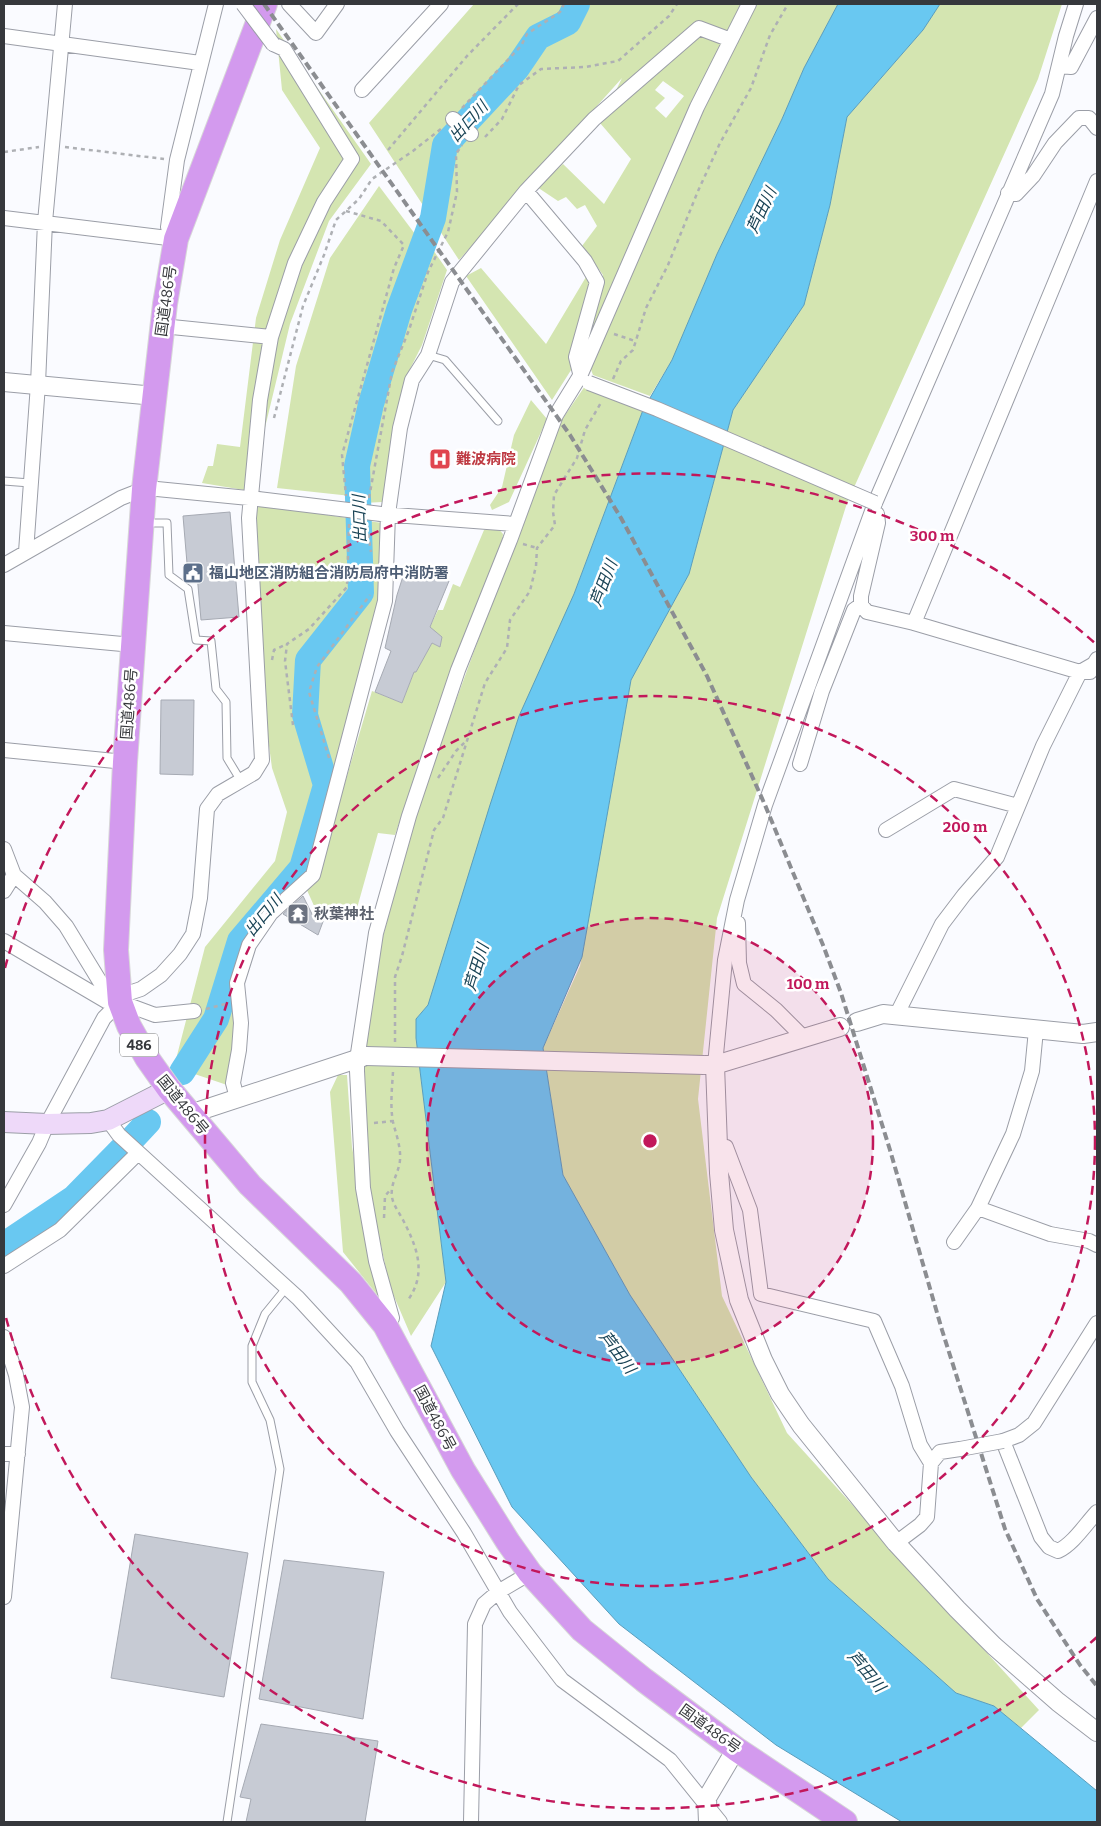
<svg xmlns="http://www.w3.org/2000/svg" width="1101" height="1826" viewBox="0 0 1101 1826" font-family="Bitter,'Noto Sans JP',serif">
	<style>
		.green { fill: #d4e5b1; fill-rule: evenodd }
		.water { fill: #69c8f1; stroke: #5a9dbb }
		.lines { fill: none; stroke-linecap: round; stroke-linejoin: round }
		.river { stroke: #69c8f1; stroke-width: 26 }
		.building { fill: #c7cbd4; stroke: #a6aab3 }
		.service-casing { stroke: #9b9ea7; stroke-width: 9 }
		.minor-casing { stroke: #9b9ea7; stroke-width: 16 }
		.tertiary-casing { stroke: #9b9ea7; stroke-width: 20 }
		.secondary-casing { stroke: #9b9ea7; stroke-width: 22 }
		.trunk-casing { stroke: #d7d7d8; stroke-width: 26 }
		.path { stroke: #aeb0b4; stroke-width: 2.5; stroke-dasharray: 4 4; stroke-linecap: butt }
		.service { stroke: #fff; stroke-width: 7 }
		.minor { stroke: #fff; stroke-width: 14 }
		.tertiary { stroke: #fff; stroke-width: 18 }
		.secondary { stroke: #eed9f9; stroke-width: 20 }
		.trunk { stroke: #d39aee; stroke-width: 24 }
		.rail { stroke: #8b8d91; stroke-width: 4; stroke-dasharray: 8 4; stroke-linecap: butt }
		.minor-bridge-casing { stroke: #9b9ea7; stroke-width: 16; stroke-linecap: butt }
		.tertiary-bridge-casing { stroke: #9b9ea7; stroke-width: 20; stroke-linecap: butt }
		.minor-bridge { stroke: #fff; stroke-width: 14 }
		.tertiary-bridge { stroke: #fff; stroke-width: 18 }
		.ring { fill: none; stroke: #c2185b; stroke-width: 2.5; stroke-dasharray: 9 6 }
		.labels { text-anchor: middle; stroke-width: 5; stroke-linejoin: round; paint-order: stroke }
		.shield { fill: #fff; stroke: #727476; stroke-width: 1 }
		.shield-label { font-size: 14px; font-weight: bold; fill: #36383c }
		.street-label { font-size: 15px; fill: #36383c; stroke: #fff }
		.health-label { font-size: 15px; font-weight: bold; fill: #be3a42; stroke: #fff; text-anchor: start }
		.service-label { font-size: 15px; font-weight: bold; fill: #4e5e75; stroke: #fff; text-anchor: start }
		.worship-label { font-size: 15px; font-weight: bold; fill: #5b616d; stroke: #fff; text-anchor: start }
		.water-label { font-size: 16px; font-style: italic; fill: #194355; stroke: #fff }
		.centre { fill: #c2185b; stroke: #fff; stroke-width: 2.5 }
		.ring-label { font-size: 15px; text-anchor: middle; font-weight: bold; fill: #c2185b; stroke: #fff; stroke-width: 5; stroke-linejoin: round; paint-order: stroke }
	</style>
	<rect width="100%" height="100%" fill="#fafbff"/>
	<path class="green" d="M474 4H741L698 91 585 346 603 275 582 246 597 226 585 205 577 209 566 197 558 201 537 187 563 164 604 204 631 159 600 123 622 78 459 260 369 123ZM663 81 684 96 666 118 655 108 665 98 655 90Z
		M757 4H838L804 68 782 119 717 254 672 360 650 396 593 375 590 367 685 147Z
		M940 4H1062L1038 79 847 503 717 918 698 1099 722 1296 787 1433 1039 1710 1021 1728 994 1706 956 1693 828 1579 751 1477 630 1295 563 1175 543 1048 580 966 631 680 689 574 733 410 804 305 830 205 847 117 923 30Z
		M276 29 371 164 329 221 290 324 262 440 250 456 244 490 202 483 208 466H213L217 444 240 447 256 318 280 240 320 148 282 90Z
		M379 186 418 238 361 407 351 496 277 488 296 366 330 258Z
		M429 244 447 270 422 345 408 373 382 502 364 503 363 462 382 389Z
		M481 268 546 344 589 272 591 285 573 367 552 400 466 276Z
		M585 386 643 410 574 594 428 1005 416 1019V1038L446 1282 411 1336 390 1287 370 1195 364 1083 365 1040 382 940 421 796 502 575 557 427Z
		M531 400 547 419 509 502 492 510 490 505 502 487 514 435Z
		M259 505 382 523 380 595 309 871 247 940 227 1085 174 1067 205 947 275 861 287 812 272 768 262 693V636L256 513Z
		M497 527 503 534 502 543 429 735 395 835 378 833 354 919 315 908 306 888 317 878 372 691 402 703 414 672H416L432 643 440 647 430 627 438 610H443L453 584 460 587 484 530Z
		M338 1075H347L352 1147 379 1297 343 1252 330 1092Z"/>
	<path class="water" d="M838 4H940L923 30 847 117 830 205 804 305 733 410 689 574 631 680 582 957 543 1048 563 1175 630 1295 751 1477 828 1579 956 1693 994 1706 1097 1791V1822H902L776 1745 619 1624 512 1507 431 1346 446 1282 416 1038V1019L428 1005 490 805 519 716 574 594 643 410 672 360 717 254 782 119 804 68Z"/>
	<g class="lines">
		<path class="river" d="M182 1072 216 1019 240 941 302 868 326 785 305 715 308 660 361 593 357 466 371 404 399 310 433 218 445 145 517 68 538 37 568 22 577 4
			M134 1137 148 1122
			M4 1245 74 1198 121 1150"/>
	</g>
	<path class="building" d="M230 512 239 617 201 620 197 574 188 575 183 516Z
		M406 567 449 581 430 627 442 637 440 647 432 643 416 672H414L402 703 375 692 391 651 385 648 397 595Z
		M161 700H194L193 775 160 774Z
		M303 896 313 916 324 919 318 935 283 914Z
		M135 1534 248 1553 224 1697 111 1678Z
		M284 1560 384 1572 363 1719 259 1699Z
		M261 1724 378 1741 365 1822H246L251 1799 240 1797Z"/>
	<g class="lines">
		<g class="service-casing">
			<path id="service" d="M428 355 445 360 498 421
				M4 481 30 483
				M145 523H167L169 575 188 589 196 640 211 641 216 689 226 702 227 758 241 781
				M227 1822 280 1469 270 1420 252 1382V1346L265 1314 287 1287"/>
		</g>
		<g class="minor-casing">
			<path id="minor" d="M289 4 316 33 337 4
				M4 36 200 63
				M1059 66 1071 67 1097 18
				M362 90 441 4
				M453 119 471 134
				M526 191 585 261 597 282 576 357 581 377
				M1008 193 1016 194 1033 176 1055 143 1079 118H1089L1097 128
				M4 218 176 239
				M176 239 168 227 177 160 216 4
				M162 326 271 337
				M381 514 515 524
				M877 514 878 523 861 596V605L867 612 914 623 1080 672H1090
				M26 552 38 384 45 222 65 4
				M4 565 121 498 144 489H157L258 499
				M914 623 1097 181
				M4 633 133 645
				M4 750 125 762
				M800 764 822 691 854 610 861 605
				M886 830 954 789 1018 806
				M4 849 14 875 45 902 66 926 102 985 120 1002
				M4 891 14 875
				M738 923 739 963 744 984 776 1010 804 1038
				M4 941 106 1001 120 1002 155 1015 194 1011
				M896 1016 942 924 964 895 997 857 1043 746 1080 672 1094 664 1097 659
				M715 1065 725 960 737 900 765 805 875 503 1052 94 1066 36 1076 4
				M237 1098 233 1083 239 1050 241 1023 237 983 249 945 271 913 313 875 385 601 388 514 400 428 412 380 428 355 452 282 526 191 594 119 699 28 731 40
				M108 1120 119 1135 298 1298 357 1362 397 1431 464 1533 510 1612 562 1680 670 1760 720 1822
				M718 1146 726 1147 750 1210 761 1294 874 1321 902 1386 920 1445 931 1463
				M4 1205 39 1143 47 1124 104 1018 129 993 141 989 161 975 180 954 193 934 200 898 207 809 218 794 254 773 262 760 249 518 260 400 271 337 295 263 324 202 352 159 284 49 273 44
				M978 1208 1050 1234 1089 1241 1097 1245
				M954 1242 978 1208 1013 1134 1032 1071 1036 1030
				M4 1266 60 1230 138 1153
				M1097 1323 1034 1423 1019 1435 1003 1441 1041 1537 1049 1547 1058 1551C1073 1544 1085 1525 1097 1512
				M385 1325 392 1318 376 1261 363 1188 357 1071V1060L376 933 409 816 458 670 510 540 556 415 580 376 697 107 749 4
				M4 1337 16 1375 22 1407 4 1597
				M4 1454H18
				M896 1543 920 1525 927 1517 931 1463 940 1452 960 1449
				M471 1822 475 1624 484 1604 498 1592 530 1573"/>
		</g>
		<g class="tertiary-casing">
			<path id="tertiary" d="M4 382 155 396
				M857 1022 883 1014 1083 1034 1097 1032
				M705 1065H715L840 1027
				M715 1065 719 1173 724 1230 739 1300 763 1360 780 1394 801 1425 896 1543 957 1609 994 1646 1058 1702 1097 1732
				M190 1114 366 1056
				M708 1822 707 1798 736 1749"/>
		</g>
		<g class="secondary-casing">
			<path id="secondary" d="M4 1122 47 1124 91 1123 108 1120 169 1089"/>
		</g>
		<g class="trunk-casing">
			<path id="trunk" d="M265 4 176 239 165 304 144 489 125 762 116 950 120 1002 129 1026 147 1058 169 1089 250 1185 351 1283 385 1325 463 1470 508 1542 530 1573 582 1630 644 1680 736 1749 845 1822"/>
		</g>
		<path class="path" d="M462 108 521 46 527 34 560 12 564 4
			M485 137 502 119 519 85 541 69 585 67 618 61 669 16 677 4
			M65 147 164 159
			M388 150 467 56 518 4
			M4 152 39 147
			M346 211 381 221 404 245 394 268 342 455 346 496
			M614 334 635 341
			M613 379 621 361 633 350 646 308 668 265 698 191 720 143 751 88 770 35 788 4
			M274 418 303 306 324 255 336 220 359 199 372 179 413 151 442 128
			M369 498 392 372 409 330 428 272 448 232 457 192 456 154 462 145
			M367 526 371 552
			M523 544 537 548
			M272 660 274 650 287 644
			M293 725 285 661 287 644 309 629 347 587 349 524
			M329 758 309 692 317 667 370 595
			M438 778 456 751 466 741
			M206 1009 225 1004
			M395 1042V977L402 956 434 830 443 818 485 683 507 648 510 620 530 591 536 566 537 548 555 525 553 512 554 495 577 458 585 430 602 401
			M393 1072C392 1088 390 1106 393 1122 396 1134 401 1147 400 1160 399 1173 390 1183 392 1197 393 1204 398 1211 402 1218 416 1245 428 1272 408 1300
			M374 1123 393 1121
			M384 1218 385 1196 391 1189"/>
		<use href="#service" class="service"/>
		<use href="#minor" class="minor"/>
		<use href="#tertiary" class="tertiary"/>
		<use href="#secondary" class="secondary"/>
		<use href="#trunk" class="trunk"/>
		<path class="rail" d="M264 4 570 435 621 518 707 676 765 805 823 945 841 993 890 1150 942 1330 1005 1529 1037 1599 1080 1665 1097 1686"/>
		<g class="minor-bridge-casing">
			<path id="minor-bridge" d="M243 4 273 44
				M589 383 657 409 875 503
				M258 499 381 514
				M960 1449 1003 1441"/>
		</g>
		<g class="tertiary-bridge-casing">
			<path id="tertiary-bridge" d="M366 1056 704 1065"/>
		</g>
		<use href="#minor-bridge" class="minor-bridge"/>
		<use href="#tertiary-bridge" class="tertiary-bridge"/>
	</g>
	<circle cx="650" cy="1141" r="223" fill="#c2185b" fill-opacity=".12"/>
	<g class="ring">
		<circle cx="650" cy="1141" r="223"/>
		<circle cx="650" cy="1141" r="445"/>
		<path d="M1097 1637A668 668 0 0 1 5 1314M5 968A668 668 0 0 1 1097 645"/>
	</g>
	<defs>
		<g id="hospital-square" transform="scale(1.125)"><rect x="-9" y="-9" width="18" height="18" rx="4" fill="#e0444e" stroke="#fff"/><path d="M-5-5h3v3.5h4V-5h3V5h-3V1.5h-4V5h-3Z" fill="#fff"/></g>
		<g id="civic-square" transform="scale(1.125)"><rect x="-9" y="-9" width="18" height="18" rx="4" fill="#5c6f8a" stroke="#fff"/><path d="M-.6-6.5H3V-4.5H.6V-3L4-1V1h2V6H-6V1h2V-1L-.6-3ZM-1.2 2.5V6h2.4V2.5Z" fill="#fff"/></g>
		<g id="temple-square" transform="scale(1.125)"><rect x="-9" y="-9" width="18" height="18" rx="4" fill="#6b7280" stroke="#fff"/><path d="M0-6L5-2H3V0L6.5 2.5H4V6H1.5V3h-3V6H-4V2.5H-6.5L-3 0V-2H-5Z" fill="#fff"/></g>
	</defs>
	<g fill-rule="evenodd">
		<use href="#hospital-square" x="440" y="459"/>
		<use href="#civic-square" x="193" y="573"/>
		<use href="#temple-square" x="298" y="914"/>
	</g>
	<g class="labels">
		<rect class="shield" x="120" y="1033.5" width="38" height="23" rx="4"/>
		<g class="shield-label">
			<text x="139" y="1050">486</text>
		</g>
		<g class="street-label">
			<text transform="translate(166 301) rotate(-82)" y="5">国道486号</text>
			<text transform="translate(129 704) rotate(-86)" y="5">国道486号</text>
			<text transform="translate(183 1105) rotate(51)" y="5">国道486号</text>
			<text transform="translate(435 1418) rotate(62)" y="5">国道486号</text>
			<text transform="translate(710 1729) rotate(36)" y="5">国道486号</text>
		</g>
		<g class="health-label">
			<text x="456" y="464">難波病院</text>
		</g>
		<g class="service-label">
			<text x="209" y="578">福山地区消防組合消防局府中消防署</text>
		</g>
		<g class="worship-label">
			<text x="314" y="919">秋葉神社</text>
		</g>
		<g class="water-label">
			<text transform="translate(468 121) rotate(-47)" y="6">出口川</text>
			<text transform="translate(761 210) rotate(-65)" y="6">芦田川</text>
			<text transform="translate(359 519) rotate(-92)" y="6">出口川</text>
			<text transform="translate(603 583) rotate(-69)" y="6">芦田川</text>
			<text transform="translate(263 915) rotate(-50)" y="6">出口川</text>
			<text transform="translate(476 967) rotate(-73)" y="6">芦田川</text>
			<text transform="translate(618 1352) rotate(53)" y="6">芦田川</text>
			<text transform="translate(867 1671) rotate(50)" y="6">芦田川</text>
		</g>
	</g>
	<circle cx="650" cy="1141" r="8" class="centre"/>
	<g class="ring-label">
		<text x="932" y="541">300 m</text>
		<text x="965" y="832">200 m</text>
		<text x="808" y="989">100 m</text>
	</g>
	<rect width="1101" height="1826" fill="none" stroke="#36383c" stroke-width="10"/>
</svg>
